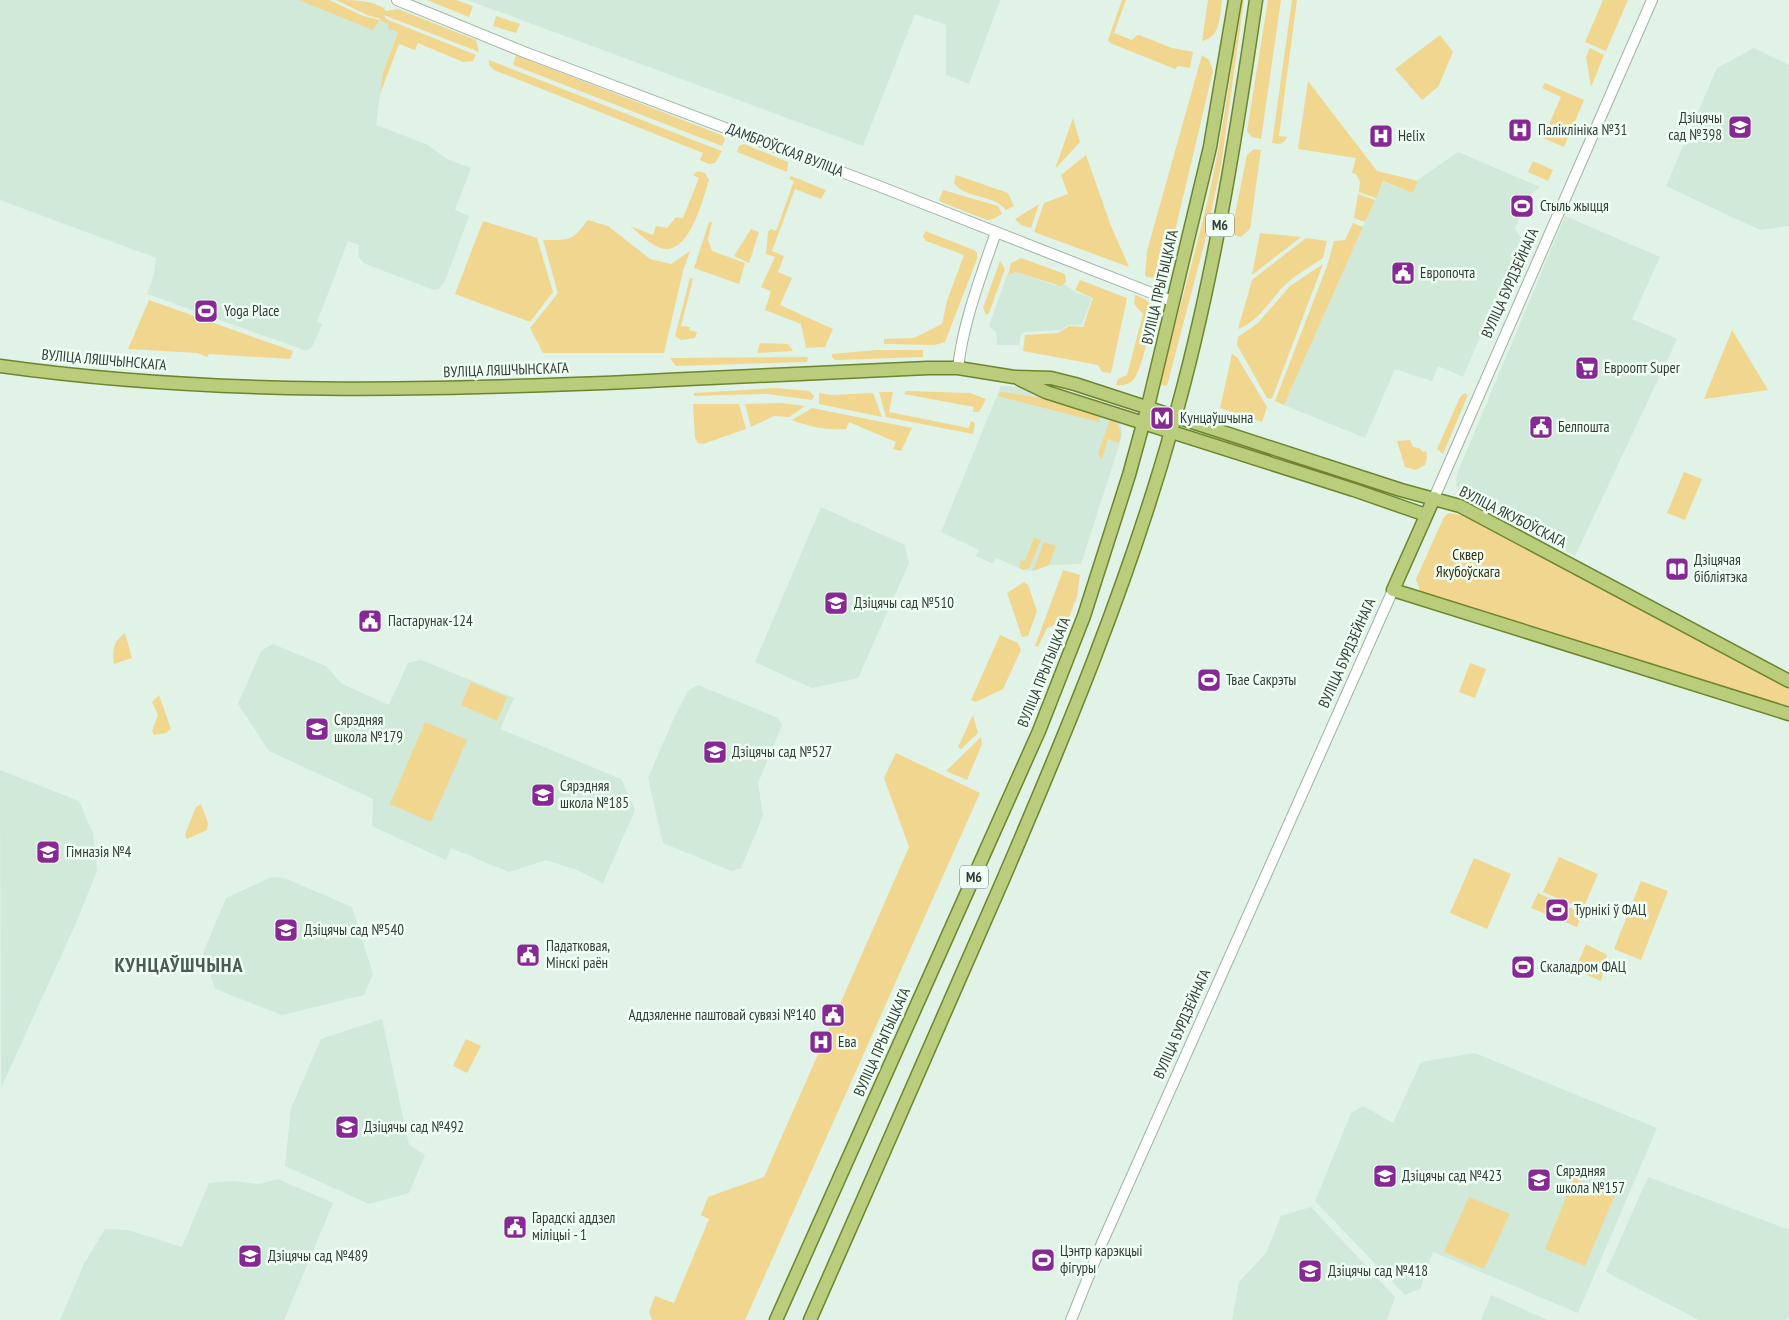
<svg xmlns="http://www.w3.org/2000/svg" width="1789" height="1320" viewBox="0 0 1789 1320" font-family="'PT Sans Narrow',sans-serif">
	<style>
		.built { fill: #d0e9d8 }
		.green { fill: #f1d690 }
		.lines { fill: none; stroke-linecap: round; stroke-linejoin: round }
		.minor-casing { stroke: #9fb1a5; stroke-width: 12 }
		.major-casing { stroke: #6d852d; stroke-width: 15 }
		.minor { stroke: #fff; stroke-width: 10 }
		.major { stroke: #b9cd7d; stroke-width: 12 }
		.labels { text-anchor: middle; stroke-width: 5; stroke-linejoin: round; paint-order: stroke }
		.shield { fill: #effff4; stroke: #6c7670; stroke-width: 1 }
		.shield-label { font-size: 14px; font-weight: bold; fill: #343c37 }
		.poi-label { font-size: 15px; fill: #343c37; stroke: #effff4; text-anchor: start }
		.street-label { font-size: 15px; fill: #343c37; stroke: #effff4 }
		.park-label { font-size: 15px; fill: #382c0a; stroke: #effff4 }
		.district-label { font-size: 20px; font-weight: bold; letter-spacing: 1px; fill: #4c5c52; stroke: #effff4 }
	</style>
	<rect width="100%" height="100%" fill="#e0f3e6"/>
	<path class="built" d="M0 0H323L379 23 380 21 389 24 398 32 383 73 376 125 426 144 447 159 471 168 455 210 469 216 445 281 440 288 434 290 363 263 358 256 359 245 348 241 317 322 322 324 313 345 310 349 304 350 147 294 154 274 156 258 0 200Z
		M467 0H1000L969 84 946 75V25L915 14 863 146Z
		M1754 48 1789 65V226L1760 230 1666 186 1717 68Z
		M1458 152 1540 187 1528 197 1515 229 1522 239 1463 377 1438 366 1432 381 1395 369 1365 438 1284 405 1383 182 1413 193 1418 180Z
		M1565 216 1660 257 1632 319 1677 339 1575 556 1466 499 1458 492 1456 484 1457 474Z
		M1016 272 1054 285 1064 284 1077 293 1092 298 1082 325H1068L1061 330 1025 332 1021 334 1019 345H997L996 332 989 326 1007 275Z
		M1001 386 1017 387 1065 400 1118 422 1121 425 1122 436 1081 564 1049 565 1033 571 1024 570 996 558 993 564 976 556 979 550 941 532Z
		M821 507 905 545 909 563 858 678 812 688 755 662Z
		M273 644 326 666 342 684 389 705 408 663 421 660 514 698 500 729 621 779 635 810 603 883 577 870 546 860 509 872 451 848 446 860 372 826 373 799 269 751 238 704 261 651Z
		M698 685 778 718 782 725 758 783 763 816 741 868 731 871 663 843 648 778 674 718 688 691Z
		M0 770 79 801 93 834 97 871 76 923 1 1088Z
		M272 877 284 878 352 907 373 974 364 995 282 1015 215 989 203 953 226 898Z
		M382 1019 409 1145 425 1155 409 1193 369 1204 285 1166 291 1108 321 1039Z
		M1475 1053 1657 1128 1578 1313 1433 1252 1420 1289 1405 1295 1315 1201 1351 1113 1363 1106 1393 1123 1421 1062Z
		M1648 1177 1789 1230V1317L1786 1320H1699L1606 1272Z
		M278 1179 333 1203 284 1320H60L84 1264 105 1229 128 1230 182 1247 209 1183 233 1181 259 1184Z
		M1311 1207 1395 1297 1387 1320H1232L1239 1282 1266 1253 1281 1216Z
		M1491 1295 1548 1320H1481Z"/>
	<path class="green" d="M299 0H329L363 16 380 20 373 30Z
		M336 0C350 0 379 0 386 11L398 9 476 40 479 52 384 15 386 19 476 55 473 61 463 62 418 43 415 50 399 44 380 94 383 73 398 32 388 28 389 24 380 21 381 19 367 15Z
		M427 0H456L473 6 469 17Z
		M1122 0H1126L1114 33 1132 40 1136 36 1139 35 1172 48 1193 52 1190 68 1178 66 1175 69 1110 43 1108 40Z
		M1208 0H1222C1220 15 1221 37 1202 41Z
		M1240 0H1244L1221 166 1205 241 1168 382 1167 386 1161 385V376C1177 317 1194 258 1208 199 1223 133 1232 67 1240 0Z
		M1268 0H1281L1261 139 1252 137 1247 131Z
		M1292 0H1297L1279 136 1287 137 1285 141 1280 144 1272 143Z
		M1603 0H1628L1606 51 1585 42Z
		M496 16 520 24 516 33 493 26Z
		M1440 35 1453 52 1438 87 1422 100 1395 69Z
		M1590 48 1604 55 1591 87 1586 57Z
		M516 55 724 136 725 140 722 146 513 65Z
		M1202 55 1209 60 1213 71 1166 269C1160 276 1154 280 1145 276L1147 251Z
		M489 60 693 140 722 151 715 163 709 164 700 160 703 153 494 70 489 65Z
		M1308 81 1377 171 1418 181 1413 193 1383 181 1376 198 1359 192 1360 182 1356 174 1352 173 1356 158 1298 149Z
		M1545 83 1584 100 1564 147 1543 138 1561 97 1542 88Z
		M1073 118 1080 142 1055 169Z
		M744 144 788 162 787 172 737 152 739 146Z
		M1254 149 1261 150 1250 229 1241 237 1231 234 1247 155Z
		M1086 155 1111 226 1129 267 1034 232 1044 203 1068 194 1061 175Z
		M1533 161 1553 170 1548 181 1528 172Z
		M698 171 705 173 709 180C703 199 688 261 658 247 647 242 639 233 630 226L653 235 656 226 667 228 676 217 683 218 699 178 693 175Z
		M956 175 1008 193 1014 206 1006 210C993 193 966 200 954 183Z
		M791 176 826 190 821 199 795 189 772 251 784 256 778 272 792 278 780 305 833 329 825 347 806 348 801 324 765 310 771 291 761 287 775 257 766 254 768 232 771 229 776 231 794 181 789 179Z
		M943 190 998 206 1002 214 993 219 987 220 941 202 939 200Z
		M1358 194 1375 200 1365 222 1354 218Z
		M1039 204 1031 228 1021 225 1015 219Z
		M588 220 608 226 650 259 671 264 690 251 683 271 664 353H543L530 328 558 293 543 240C570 240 571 242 588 220Z
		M483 221 537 238 553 292 530 322 455 294Z
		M709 222H712L708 240 712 251 745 263 739 284 694 268Z
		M1353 223 1363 227 1284 405 1275 401 1327 266 1334 241 1345 240Z
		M751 229 759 232 749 263 734 256Z
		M925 231 974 250 977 253V259L945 342 935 345 884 344V339L914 338 942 324 947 301 964 255 926 241 923 237Z
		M1260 233 1301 237 1252 275Z
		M1306 238 1327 241 1323 258C1310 267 1295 275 1284 286 1269 301 1259 321 1238 329L1252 280Z
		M1021 258 1065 274 1066 282 1061 286 1016 272 1008 275 1011 263Z
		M1000 261 1005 269 989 313 986 315 983 308Z
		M1323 264 1273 396 1271 399 1267 398 1237 345 1238 337 1258 323 1290 286Z
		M690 278 693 279 681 326 690 327 689 330 697 332 695 338 681 340 675 336Z
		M1080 280 1127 298 1111 373 1102 372 1098 365 1023 351 1025 335 1058 333 1069 326 1083 327 1093 298 1075 290Z
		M1135 295C1143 298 1150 300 1152 309 1155 317 1140 373 1134 379 1130 384 1123 386 1116 385L1118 379 1127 375 1143 314 1134 304Z
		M149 300 293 351 290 359 209 354 207 357 197 353 128 349Z
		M1732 330 1768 390 1704 399Z
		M760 343 788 344 793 351 757 353Z
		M877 350H923V357L835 360 832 357V354Z
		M1232 354 1237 357 1267 407 1262 422 1220 408Z
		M808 357 807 362 676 366 670 358Z
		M775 388 809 391 814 396 812 400 767 394 694 396V393Z
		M906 391 970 393 986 399 979 412H973L974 407 904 394Z
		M879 392H893L889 412 969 428 971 421 975 423 973 434 886 417Z
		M1002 392 1044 398 1100 416 1099 422 1001 397 998 394Z
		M819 393 832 395 873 393 882 417 819 404Z
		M1465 393 1468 395 1443 454 1437 449 1460 397Z
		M781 403 805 406 789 417 774 416 751 427 745 404Z
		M693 404H739L746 429 703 444 698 443 695 438Z
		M812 408 912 428 901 451 893 449 896 442 849 422 846 429C826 430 810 427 792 420Z
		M1110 419C1121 424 1122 432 1119 443L1108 439 1102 459 1098 454Z
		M1410 440 1413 447 1419 448 1423 452 1426 451 1427 458 1425 465 1416 470 1405 467 1397 441Z
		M1684 472 1702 479 1685 520 1667 513Z
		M1449 513 1461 515 1514 540 1789 685V709L1420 591 1416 579 1444 517Z
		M1034 538 1041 540 1029 568 1024 570 1019 568 1021 560 1025 561Z
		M1044 542 1056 546 1049 565 1033 571Z
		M1063 570 1080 575 1077 597 1068 620 1047 628 1038 647 1035 646Z
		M1024 582 1028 585 1037 611 1028 636 1022 637 1007 593Z
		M125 633 132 658 114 664C112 650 113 642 125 633Z
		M1060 633 1063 637 1029 724 1020 718 1025 706 1029 707 1052 644 1049 641 1052 635Z
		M1000 635 1018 643 1021 650 1003 689 976 702 971 700Z
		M1470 663 1486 669 1475 698 1459 692Z
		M471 682 507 697 497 721 461 705Z
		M159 695 171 729 166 733 154 735 152 731 158 715 152 702Z
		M973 715 978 733 961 749 958 747Z
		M425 722 467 740 431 822 390 804Z
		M981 737 982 744 967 780 946 771Z
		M896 753 980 793 745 1320H652L649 1312 655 1296 674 1303 709 1219 701 1215 708 1197 764 1177 909 847 884 778Z
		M201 804 208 823 207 830 187 839 185 834 196 807Z
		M1559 857 1598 874 1583 909 1543 892Z
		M1474 858 1511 874 1487 929 1450 913Z
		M1641 881 1668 891 1641 960 1614 949Z
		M1538 893 1582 913 1577 927 1531 908Z
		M1586 944 1607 955 1601 981 1575 970Z
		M466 1039 481 1046 467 1073 453 1066Z
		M1574 1178 1615 1195 1585 1266 1545 1249Z
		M1469 1197 1510 1214 1484 1269 1444 1252Z"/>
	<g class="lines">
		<g class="minor-casing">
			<path id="minor" d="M397 0 524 52 876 185 1172 301
				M958 368C963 322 981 276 996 232
				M1434 498 1652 0
				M1071 1320 1102 1243 1393 590"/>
		</g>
		<g class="major-casing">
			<path id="major" d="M0 366C214 396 432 391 648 381 741 376 834 373 928 368H958L1014 377 1051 378 1075 384 1401 490 1460 506 1789 681
				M1019 379 1046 392 1354 490 1426 515
				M1434 498 1393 590 1789 714
				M776 1320 1039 731 1084 616 1129 475 1148 406 1210 147 1235 0
				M810 1320C874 1174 939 1028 1002 882 1066 733 1128 584 1172 428 1212 288 1235 144 1256 0"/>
		</g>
		<use href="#minor" class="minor"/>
		<use href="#major" class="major"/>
	</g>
	<defs>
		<g id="school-square" transform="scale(1.25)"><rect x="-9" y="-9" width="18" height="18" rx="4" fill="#872994" stroke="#effff4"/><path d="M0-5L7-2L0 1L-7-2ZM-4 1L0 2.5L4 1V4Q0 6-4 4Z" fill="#fff"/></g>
		<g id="hospital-square" transform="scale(1.25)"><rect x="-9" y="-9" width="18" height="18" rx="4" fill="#872994" stroke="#effff4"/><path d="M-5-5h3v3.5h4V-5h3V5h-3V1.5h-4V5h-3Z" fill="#fff"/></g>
		<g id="stadium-square" transform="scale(1.25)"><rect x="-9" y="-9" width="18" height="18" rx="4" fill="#872994" stroke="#effff4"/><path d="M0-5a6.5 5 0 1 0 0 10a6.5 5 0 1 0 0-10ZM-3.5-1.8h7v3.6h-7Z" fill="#fff"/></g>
		<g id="civic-square" transform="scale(1.25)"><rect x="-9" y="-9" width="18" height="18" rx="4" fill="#872994" stroke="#effff4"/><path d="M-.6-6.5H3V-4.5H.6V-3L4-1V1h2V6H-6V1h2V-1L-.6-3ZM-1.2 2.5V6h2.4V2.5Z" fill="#fff"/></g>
		<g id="supermarket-square" transform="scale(1.25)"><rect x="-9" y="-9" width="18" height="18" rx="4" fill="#872994" stroke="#effff4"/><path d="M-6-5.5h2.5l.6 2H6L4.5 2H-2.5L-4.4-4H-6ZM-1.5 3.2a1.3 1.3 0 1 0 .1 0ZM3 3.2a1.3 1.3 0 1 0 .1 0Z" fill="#fff"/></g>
		<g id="metro-square" transform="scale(1.25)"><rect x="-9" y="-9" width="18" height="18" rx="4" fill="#872994" stroke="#effff4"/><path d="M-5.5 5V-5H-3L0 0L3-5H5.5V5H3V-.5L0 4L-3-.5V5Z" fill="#fff"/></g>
		<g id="library-square" transform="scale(1.25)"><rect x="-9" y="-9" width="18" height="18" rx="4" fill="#872994" stroke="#effff4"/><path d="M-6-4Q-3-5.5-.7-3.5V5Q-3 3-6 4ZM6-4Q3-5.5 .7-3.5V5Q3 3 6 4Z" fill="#fff"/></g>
	</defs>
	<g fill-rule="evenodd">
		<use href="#school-square" x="1740" y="127"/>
		<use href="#hospital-square" x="1520" y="130"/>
		<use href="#hospital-square" x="1381" y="136"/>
		<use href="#stadium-square" x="1522" y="206"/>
		<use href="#civic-square" x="1403" y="273"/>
		<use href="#stadium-square" x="206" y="311"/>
		<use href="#supermarket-square" x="1587" y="368"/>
		<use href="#metro-square" x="1162" y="418"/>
		<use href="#civic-square" x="1541" y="427"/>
		<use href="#library-square" x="1677" y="569"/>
		<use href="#school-square" x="836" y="603"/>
		<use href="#civic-square" x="370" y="621"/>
		<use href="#stadium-square" x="1209" y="680"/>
		<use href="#school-square" x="317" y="729"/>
		<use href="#school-square" x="715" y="752"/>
		<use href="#school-square" x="543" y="795"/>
		<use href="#school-square" x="48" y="852"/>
		<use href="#stadium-square" x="1557" y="910"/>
		<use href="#school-square" x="286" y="930"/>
		<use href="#civic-square" x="528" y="955"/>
		<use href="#stadium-square" x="1523" y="967"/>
		<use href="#civic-square" x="833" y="1015"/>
		<use href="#hospital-square" x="821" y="1042"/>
		<use href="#school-square" x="347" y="1127"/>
		<use href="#school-square" x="1385" y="1176"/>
		<use href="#school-square" x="1539" y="1180"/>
		<use href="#civic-square" x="515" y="1227"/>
		<use href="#school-square" x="250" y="1256"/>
		<use href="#stadium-square" x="1043" y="1260"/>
		<use href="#school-square" x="1310" y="1271"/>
	</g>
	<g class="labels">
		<g class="shield">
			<rect x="1206" y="213.5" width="28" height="23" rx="4"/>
			<rect x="960" y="865.5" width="28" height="23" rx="4"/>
		</g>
		<g class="shield-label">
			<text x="1220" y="230">М6</text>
			<text x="974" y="882">М6</text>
		</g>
		<g class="poi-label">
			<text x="1722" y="123" text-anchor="end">Дзіцячы<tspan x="1722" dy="17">сад №398</tspan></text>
			<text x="1538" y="135">Паліклініка №31</text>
			<text x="1398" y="141">Helix</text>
			<text x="1540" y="211">Стыль жыцця</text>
			<text x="1420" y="278">Европочта</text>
			<text x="224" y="316">Yoga Place</text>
			<text x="1604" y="373">Евроопт Super</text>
			<text x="1180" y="423">Кунцаўшчына</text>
			<text x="1558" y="432">Белпошта</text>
			<text x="1694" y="565">Дзіцячая<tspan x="1694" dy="17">бібліятэка</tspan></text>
			<text x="854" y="608">Дзіцячы сад №510</text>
			<text x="388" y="626">Пастарунак-124</text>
			<text x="1226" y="685">Твае Сакрэты</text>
			<text x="334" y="725">Сярэдняя<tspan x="334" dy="17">школа №179</tspan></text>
			<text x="732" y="757">Дзіцячы сад №527</text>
			<text x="560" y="791">Сярэдняя<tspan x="560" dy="17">школа №185</tspan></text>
			<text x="66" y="857">Гімназія №4</text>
			<text x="1574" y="915">Турнікі ў ФАЦ</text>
			<text x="304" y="935">Дзіцячы сад №540</text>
			<text x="546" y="951">Падатковая,<tspan x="546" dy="17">Мінскі раён</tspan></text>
			<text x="1540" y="972">Скаладром ФАЦ</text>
			<text x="816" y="1020" text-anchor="end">Аддзяленне паштовай сувязі №140</text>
			<text x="838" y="1047">Ева</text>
			<text x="364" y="1132">Дзіцячы сад №492</text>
			<text x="1556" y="1176">Сярэдняя<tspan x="1556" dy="17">школа №157</tspan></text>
			<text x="1402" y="1181">Дзіцячы сад №423</text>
			<text x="532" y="1223">Гарадскі аддзел<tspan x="532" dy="17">міліцыі - 1</tspan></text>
			<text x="1060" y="1256">Цэнтр карэкцыі<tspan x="1060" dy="17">фігуры</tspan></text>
			<text x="268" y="1261">Дзіцячы сад №489</text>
			<text x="1328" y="1276">Дзіцячы сад №418</text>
		</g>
		<g class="street-label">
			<text transform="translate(785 150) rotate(21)" y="5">ДАМБРОЎСКАЯ ВУЛІЦА</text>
			<text transform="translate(1510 283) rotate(-66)" y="5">ВУЛІЦА БУРДЗЕЙНАГА</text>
			<text transform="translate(1160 287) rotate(-77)" y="5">ВУЛІЦА ПРЫТЫЦКАГА</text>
			<text transform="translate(104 360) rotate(5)" y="5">ВУЛІЦА ЛЯШЧЫНСКАГА</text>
			<text transform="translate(506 370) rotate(-2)" y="5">ВУЛІЦА ЛЯШЧЫНСКАГА</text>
			<text transform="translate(1513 517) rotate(27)" y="5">ВУЛІЦА ЯКУБОЎСКАГА</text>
			<text transform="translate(1347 653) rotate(-66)" y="5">ВУЛІЦА БУРДЗЕЙНАГА</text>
			<text transform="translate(1044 672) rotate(-68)" y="5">ВУЛІЦА ПРЫТЫЦКАГА</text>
			<text transform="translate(1182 1024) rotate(-66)" y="5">ВУЛІЦА БУРДЗЕЙНАГА</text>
			<text transform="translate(882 1042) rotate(-66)" y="5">ВУЛІЦА ПРЫТЫЦКАГА</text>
		</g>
		<g class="park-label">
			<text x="1468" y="560">Сквер<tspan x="1468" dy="17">Якубоўскага</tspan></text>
		</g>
		<g class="district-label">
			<text x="179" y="972">КУНЦАЎШЧЫНА</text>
		</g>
	</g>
</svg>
